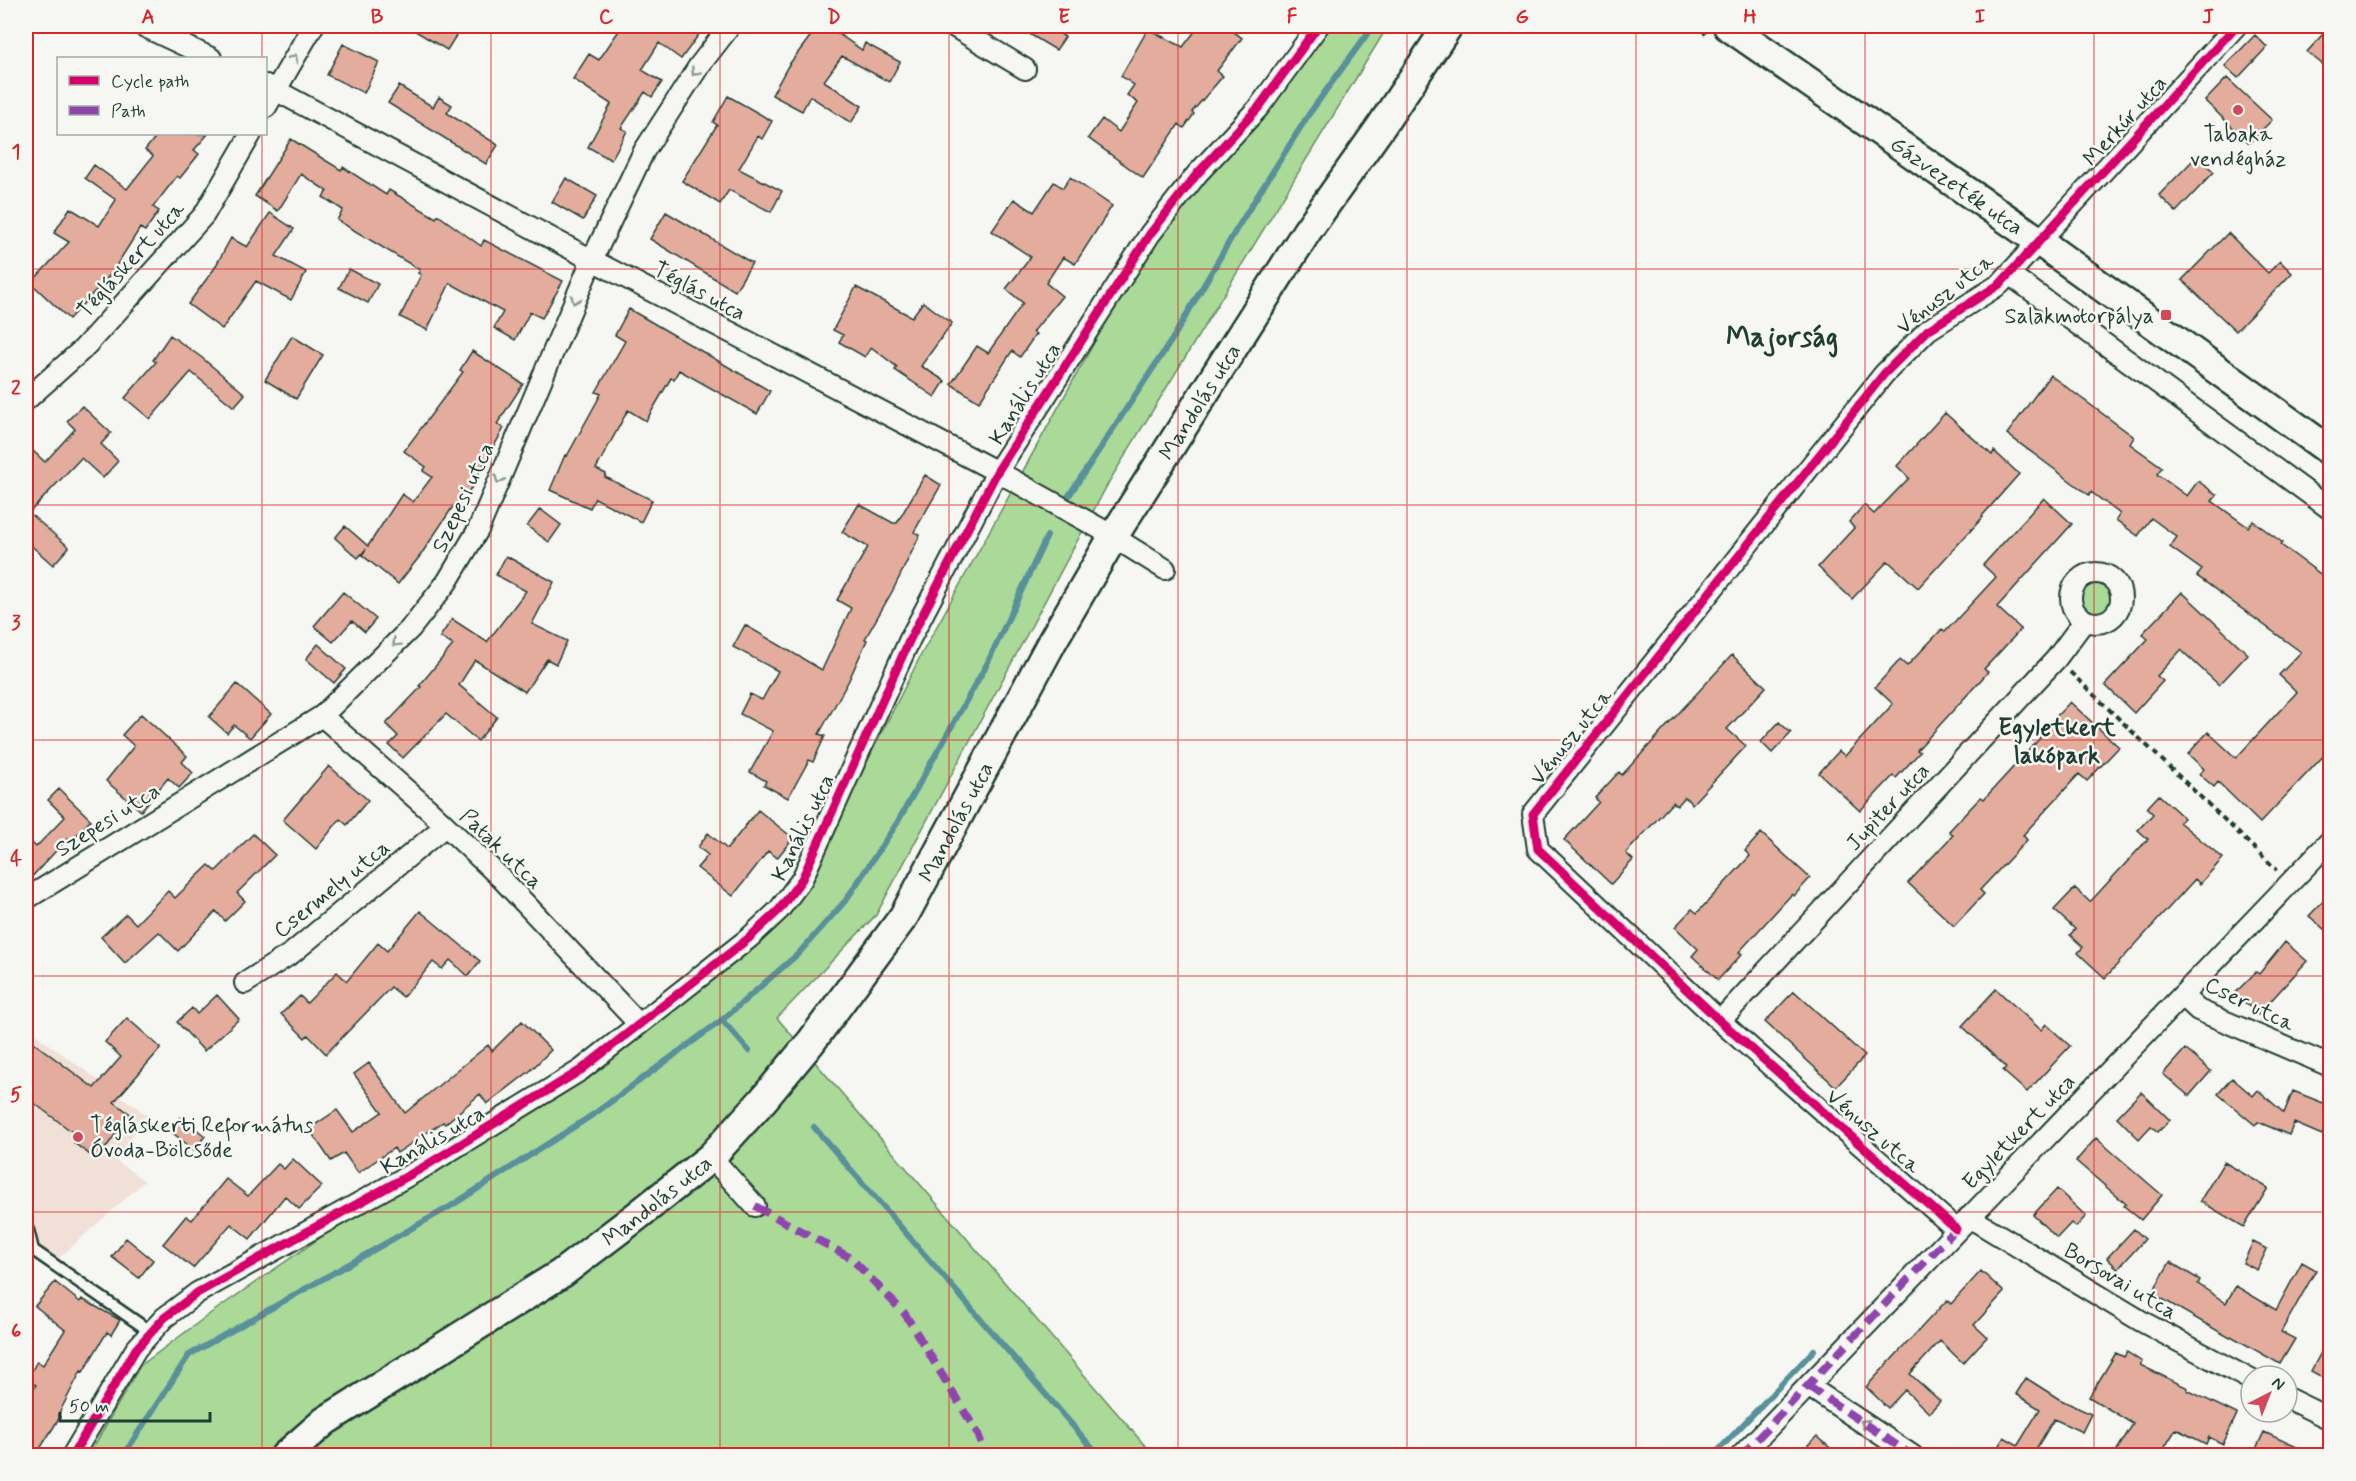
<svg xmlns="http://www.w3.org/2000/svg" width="2356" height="1481" viewBox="0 0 2356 1481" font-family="Mynerve,sans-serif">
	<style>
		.built { fill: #f1e0d8 }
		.green { fill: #abd998; stroke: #658b66; stroke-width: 1.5 }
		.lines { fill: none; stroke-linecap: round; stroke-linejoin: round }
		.stream { stroke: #58909b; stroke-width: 6 }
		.building { fill: #e4ac9d; stroke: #1f3d34; stroke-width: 1.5 }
		.lane-casing { stroke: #1f3d34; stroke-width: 15 }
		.street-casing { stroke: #1f3d34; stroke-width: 24 }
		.secondary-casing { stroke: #1f3d34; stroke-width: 33 }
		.path { stroke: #1f3d34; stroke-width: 4; stroke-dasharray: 6 4.5; stroke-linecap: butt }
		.lane { stroke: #f6f6f2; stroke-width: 10 }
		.street { stroke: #f6f6f2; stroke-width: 20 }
		.secondary { stroke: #f6f6f2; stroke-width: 28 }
		.quiet { stroke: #8e44ad; stroke-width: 8; stroke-dasharray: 15 8; stroke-linecap: butt }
		.cycleway-casing { stroke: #f6f6f2; stroke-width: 13 }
		.cycleway { stroke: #d6006c; stroke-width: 9 }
		.oneway { stroke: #8a9a93 }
		.grid { fill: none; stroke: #d62828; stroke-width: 1.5; stroke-opacity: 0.55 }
		.poi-dot { fill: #d1495b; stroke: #f6f6f2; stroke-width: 2 }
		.labels { text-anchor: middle; stroke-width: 5; stroke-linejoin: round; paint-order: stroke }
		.street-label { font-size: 22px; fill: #1f3d34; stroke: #f6f6f2 }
		.poi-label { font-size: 22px; fill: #1f3d34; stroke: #f6f6f2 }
		.neighbourhood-label { font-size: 24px; font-weight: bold; fill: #1f3d34; stroke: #f6f6f2 }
		.district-label { font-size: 28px; font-weight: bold; fill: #1f3d34; stroke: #f6f6f2 }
		.neatline { fill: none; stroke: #d62828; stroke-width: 2 }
		.grid-label { font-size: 20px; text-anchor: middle; font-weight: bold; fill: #d62828 }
	</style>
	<rect width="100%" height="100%" fill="#f6f6f2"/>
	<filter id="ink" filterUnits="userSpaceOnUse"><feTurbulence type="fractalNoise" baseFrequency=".0167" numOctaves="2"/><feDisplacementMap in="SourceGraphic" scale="12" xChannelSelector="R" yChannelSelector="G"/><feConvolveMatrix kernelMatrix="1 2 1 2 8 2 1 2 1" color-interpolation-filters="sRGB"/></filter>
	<g filter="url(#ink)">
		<path class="built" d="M26 1028 147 1115 115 1160 145 1181 48 1268 26 1252Z"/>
		<path class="green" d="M1326 26H1388L1110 480 876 915 777 1018 1153 1455 88 1456 140 1366 211 1313 356 1213 709 983 797 900 922 653 1156 231Z
			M2078 598a18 18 0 1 1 36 0a18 18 0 1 1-36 0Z"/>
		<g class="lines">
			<path class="stream" d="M1068 497 1173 338 1236 230 1309 114 1373 26
				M722 1020 798 954 846 900 897 823 987 664 1047 536
				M814 1127 1099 1456
				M123 1456 189 1355 451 1206 594 1114 722 1020 749 1051
				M1713 1456 1814 1350"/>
		</g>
		<path class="building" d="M407 26H462L447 50Z
			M622 26H705L681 59 659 43 642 70 662 82 652 97 645 92 621 128 627 131 611 160 588 147 611 104 573 79 589 54 599 60Z
			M818 26H827L862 50 865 43 900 62 889 82 842 56 824 81 862 106 851 123 810 96 802 111 772 95 788 66Z
			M1016 26H1048L1065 37 1056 50Z
			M1199 26H1226L1242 38 1217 71 1223 76 1192 112 1194 114 1184 128 1179 124 1143 178 1088 138 1102 119 1119 132 1138 103 1127 95 1134 85 1121 76 1148 29 1183 47Z
			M2330 26H2331V71L2307 52Z
			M2255 35 2267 47 2238 78 2225 66Z
			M343 44 379 62 364 93 327 75Z
			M2227 78 2272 120 2249 143 2205 101Z
			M399 86 433 107 439 97 452 105 447 113 498 145 486 164 388 103Z
			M728 96 772 121 762 139 758 136 739 169 782 191 771 212 729 190 720 204 682 181 717 125 713 122Z
			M158 134H208L194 150 199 154 180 178 177 176 153 207 159 211 145 231 140 228 111 274 69 319 31 283 69 242 54 233 70 208 99 226 116 200 85 178 94 165 127 189 153 156 145 150Z
			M291 139 341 170 343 167 386 195 389 190 436 218 438 215 481 246 484 240 563 281 542 318 530 312 515 340 494 328 503 312 450 283 427 330 400 317 421 275 418 273 420 270 337 220 343 210 323 197 327 191 301 174 278 211 255 196Z
			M2197 156 2214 172 2176 212 2159 195Z
			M1070 177 1112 206 1075 264 1063 257 1046 283 1062 296 1033 332 1036 334 1020 357 1012 351 979 402 951 384 977 346 988 353 1023 303 1006 289 1031 257 992 231 1014 199 1034 212 1054 182 1063 188Z
			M566 178 597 196 583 220 552 202Z
			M666 212 752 263 735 291 650 239Z
			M270 213 294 229 276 256 306 272 291 300 256 281 222 329 188 304 214 269 231 238 247 247Z
			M2228 233 2268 273 2280 261 2292 273 2236 331 2182 280Z
			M349 269 378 284 368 303 339 288Z
			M856 287 912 317 923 302 952 323 921 366 945 381 935 397 895 370 897 367 871 347 865 357 839 342 843 335 833 330Z
			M629 309 770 391 757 414 679 370 674 379 671 378 646 421 628 410 596 469 606 474 605 477 652 500 641 522 595 498 590 508 550 490 565 455 567 456 601 394 596 392 625 341 615 335Z
			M170 335 201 357 245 394 234 407 191 372 150 419 125 398 156 362 153 360Z
			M292 336 323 355 296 399 265 380Z
			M472 351 523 384 497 424 504 428 478 475 480 476 457 507 454 505 420 556 398 584 362 555 366 549 358 558 335 538 345 526 368 546 402 494 413 502 432 477 423 471 426 467 404 451 463 372 460 370Z
			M2050 375 2134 437 2130 444 2162 467 2157 474 2187 496 2198 481 2217 495 2212 501 2248 527 2253 521 2283 543 2281 545 2331 582V748L2260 823 2218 782 2214 787 2199 774 2204 769 2188 754 2208 732 2236 758 2297 692 2279 675 2301 652 2197 576 2202 570 2170 547 2177 537 2151 518 2138 536 2116 520 2120 514 2091 492 2089 495 2007 434Z
			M82 406 111 433 101 444 118 461 103 478 81 458 29 513 69 547 53 565 26 541V459L33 451 45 462 75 429 67 421Z
			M1945 413 1992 455 1994 451 2019 474 1982 516 1983 517 1918 588 1888 561 1852 599 1818 567 1854 528 1849 522 1864 505 1874 514 1909 478 1897 466Z
			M925 475 941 485 914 532 920 535 893 590 865 639 867 640 848 682 819 734 825 736 813 762 809 760 788 798 764 785 766 781 750 772 773 731 740 714 750 694 762 700 778 671 733 647 745 625 822 670 851 608 837 600 868 547 842 532 859 504 893 523H897Z
			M2044 498 2072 524 1997 607 2021 629 1984 669 1988 672 1917 750 1920 752 1896 778 1893 776 1860 811 1819 773 1839 751 1845 756 1893 704 1875 687 1900 660 1907 666 1942 629 1945 632 1996 577 1983 565Z
			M540 509 561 525 549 542 527 526Z
			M506 556 554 582 532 624 567 641 556 664 547 659 525 692 475 660 459 685 497 717 478 741 446 714 403 758 389 745 398 736 386 724 421 687 419 686 453 645 440 637 452 619 487 642 526 591 496 575Z
			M343 592 376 619 365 632 352 621 333 642 314 626Z
			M2182 592 2248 654 2219 685 2181 650 2157 676 2163 681 2134 713 2105 685 2148 639 2142 634Z
			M318 644 346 669 334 683 306 659Z
			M1732 655 1766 687 1727 729 1746 746 1692 804 1685 797 1677 806 1673 802 1626 853 1633 860 1611 884 1564 840 1599 802 1595 798 1619 772 1622 775Z
			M237 684 271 714 250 738 234 725 227 733 209 717Z
			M2070 702 2119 747 2087 781 2079 774 2023 835 2027 840 1980 890 1984 894 1954 926 1908 883 1953 835 1949 831 1981 797 1984 799 2040 738 2038 736Z
			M141 714 187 756 182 762 193 773 179 788 168 778 141 811 106 781 134 746 122 735Z
			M1779 722 1791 733 1772 753 1761 742Z
			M329 766 368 800 347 825 340 819 316 849 283 820Z
			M59 789 91 820 71 841 68 838 26 883V837L36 847 65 817 48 800Z
			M2159 795 2184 818 2179 822 2223 858 2200 884 2195 879 2105 978 2078 953 2083 947 2070 935 2075 929 2054 910 2075 888 2090 902 2148 839 2138 830 2153 814 2147 808Z
			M758 810 793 838 777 858 768 851 733 896 697 868 708 855 698 847 708 833 727 849Z
			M1761 833 1810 878 1794 896 1792 894 1739 952 1742 954 1718 980 1692 956 1698 949 1675 927 1692 909 1697 913 1750 856 1745 851Z
			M253 834 275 855 237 893 245 901 225 921 216 911 178 951 159 932 125 963 101 937 126 914 136 924 168 891 175 898 209 865 216 871Z
			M2331 893V935L2309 916Z
			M420 911 480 961 468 976 450 960 442 969 433 962 403 997 391 987 326 1054 308 1035 305 1038 281 1014 300 996 307 1003 337 972 347 981 378 943 387 951Z
			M2285 942 2307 961 2258 1015 2235 993 2256 972 2259 974Z
			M1996 989 2041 1030 2046 1024 2070 1046 2027 1092 2003 1071 2006 1067 1962 1026Z
			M1794 991 1865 1056 1836 1087 1765 1022Z
			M217 995 239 1019 204 1051 177 1022 192 1008 197 1014Z
			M127 1018 161 1048 114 1102 130 1114 97 1160 74 1143 79 1137 26 1097V1037L94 1088 121 1057 105 1042Z
			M522 1021 551 1050 530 1071 487 1104 480 1094 445 1124 443 1122 397 1153 394 1148 358 1173 344 1153 331 1161 309 1129 337 1110 353 1132 382 1112 354 1074 369 1063 405 1113 488 1045 492 1051Z
			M2185 1049 2211 1071 2189 1096 2163 1074Z
			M2232 1078 2253 1096 2258 1090 2284 1113 2293 1091 2331 1106V1114L2322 1135 2294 1123 2289 1135 2258 1122 2255 1125 2218 1094Z
			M2141 1092 2170 1120 2158 1132 2151 1126 2139 1139 2117 1117Z
			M181 1117 205 1136 194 1150 169 1130Z
			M2096 1138 2162 1195 2141 1220 2124 1206 2126 1204 2076 1161Z
			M293 1159 322 1186 299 1209 285 1196 250 1239 231 1224 193 1268 163 1244 186 1216 192 1220 226 1179 248 1196 278 1164 284 1169Z
			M2224 1162 2268 1188 2244 1227 2200 1201Z
			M2057 1189 2086 1216 2076 1227 2071 1223 2057 1238 2033 1215Z
			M2134 1229 2145 1239 2118 1269 2107 1258Z
			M126 1238 153 1260 139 1278 112 1257Z
			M2253 1242 2267 1249 2257 1270 2243 1263Z
			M2170 1262 2200 1280 2198 1284 2226 1303 2236 1286 2276 1310 2302 1262 2316 1270 2281 1332 2295 1339 2280 1364 2231 1336 2230 1338 2152 1293Z
			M1981 1271 2004 1292 1974 1325 1987 1337 1963 1363 1940 1341 1910 1374 1940 1401 1929 1413 1905 1390 1888 1408 1866 1387 1947 1300 1951 1304Z
			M55 1282 80 1302 82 1299 120 1320 111 1335 107 1332 83 1372 81 1371 58 1415 60 1417 36 1455H26V1401L36 1385 27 1380 37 1361 43 1365 65 1330 35 1306Z
			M2331 1334V1382L2311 1371Z
			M2127 1352 2142 1362 2140 1365 2188 1388 2187 1390 2237 1414 2223 1444 2209 1437 2206 1444 2176 1429 2160 1455H2114L2133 1424 2089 1397 2116 1353 2124 1357Z
			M2026 1378 2059 1399 2091 1414 2082 1432 2054 1419 2033 1454 2035 1455H1993L2004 1437 2018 1445 2040 1409 2016 1394Z
			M2264 1432 2314 1455H2253Z
			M1817 1436 1838 1455H1798Z"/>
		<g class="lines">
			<g class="lane-casing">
				<path id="lane" d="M28 1230 33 1250 151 1332"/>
			</g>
			<g class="street-casing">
				<path id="street" d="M143 26 211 58
					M953 26 1025 69
					M266 85 592 260 1009 478 1099 528 1165 569
					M266 107 313 26
					M2009 274 2330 509
					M26 400 83 349 204 215 251 134
					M2071 598a25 25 0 1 1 50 0a25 25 0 1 1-50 0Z
					M322 716 428 809 501 878 639 1024
					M26 899 322 716 410 629 447 582 478 530 592 260 644 151 699 66 730 26
					M245 983 292 953 445 826
					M2183 996 2198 1010 2330 1066
					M1720 1021 2056 659 2085 620
					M711 1157 755 1206
					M1969 1217 2141 1321 2251 1380
					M1956 1229 1720 1021 1538 849 1533 814 1884 374 1928 330 2000 284 2236 26
					M1808 1386 1913 1456
					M2287 1398 2330 1419
					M72 1456 136 1349 164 1318 197 1293 422 1168 581 1070 749 938 779 910 802 879 910 639 997 472 1150 234 1197 174 1259 107 1318 26
					M1741 1456 2330 841"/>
			</g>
			<g class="secondary-casing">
				<g id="secondary">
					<path id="s1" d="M1728 26 2040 242 2330 451"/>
					<path id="s2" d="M285 1456 325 1421 562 1273 637 1216 711 1157 763 1100 811 1042 904 916 1053 640 1113 537 1307 231 1382 125 1448 26"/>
				</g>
			</g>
			<path class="path" d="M1695 26 1706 34
				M2070 672 2277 870"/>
			<use href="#lane" class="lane"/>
			<use href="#street" class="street"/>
			<use href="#secondary" class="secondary"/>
			<path class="quiet" d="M755 1206 851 1258 905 1314 978 1434 986 1456
				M1808 1386 1913 1456
				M1741 1456 1956 1229"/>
			<g class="cycleway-casing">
				<path id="cycleway" d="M1956 1229 1720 1021 1538 849 1533 814 1884 374 1928 330 2000 284 2236 26
					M72 1456 136 1349 164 1318 197 1293 422 1168 581 1070 749 938 779 910 802 879 910 639 997 472 1150 234 1197 174 1259 107 1318 26"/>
			</g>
			<use href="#cycleway" class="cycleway"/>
		</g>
		<defs><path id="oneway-chevron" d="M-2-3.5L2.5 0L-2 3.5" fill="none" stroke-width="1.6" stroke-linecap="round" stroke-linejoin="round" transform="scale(1.5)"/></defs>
		<g class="oneway">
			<use href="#oneway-chevron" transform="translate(294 58) rotate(-60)"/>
			<use href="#oneway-chevron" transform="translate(695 72) rotate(124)"/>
			<use href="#oneway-chevron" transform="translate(575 300) rotate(113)"/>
			<use href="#oneway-chevron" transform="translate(499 480) rotate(113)"/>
			<use href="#oneway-chevron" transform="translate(396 643) rotate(135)"/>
			<use href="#oneway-chevron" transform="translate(1864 1423) rotate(-147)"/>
		</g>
	</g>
	<path class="grid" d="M262 26V58M491 26V1456M720 26V1456M949 26V1456M1178 26V1456M1407 26V1456M1636 26V1456M1865 26V1456M2094 26V1456M262 134V1456M26 269H2330M26 505H2330M26 740H2330M26 976H2330M26 1212H2330"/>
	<g class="poi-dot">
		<circle cx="2238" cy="110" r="6"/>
		<rect x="2160" y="309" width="12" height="12" rx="3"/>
		<circle cx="78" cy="1137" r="6"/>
	</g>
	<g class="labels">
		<g class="street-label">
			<text transform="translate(2124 120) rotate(-48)" y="8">Merkúr utca</text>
			<text dy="8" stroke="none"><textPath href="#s1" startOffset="279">Gázvezeték utca</textPath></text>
			<text transform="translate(130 259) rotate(-48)" y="8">Tégláskert utca</text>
			<text transform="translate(700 290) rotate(28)" y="8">Téglás utca</text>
			<text transform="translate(1944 293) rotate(-38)" y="8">Vénusz utca</text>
			<text transform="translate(1024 393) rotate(-58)" y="8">Kanális utca</text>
			<text dy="8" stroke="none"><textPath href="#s2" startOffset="1424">Mandolás utca</textPath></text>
			<text transform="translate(462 497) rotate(-65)" y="8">Szepesi utca</text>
			<text transform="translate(1570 736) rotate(-51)" y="8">Vénusz utca</text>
			<text transform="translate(1887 806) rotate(-47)" y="8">Jupiter utca</text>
			<text transform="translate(107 819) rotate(-32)" y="8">Szepesi utca</text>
			<text dy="8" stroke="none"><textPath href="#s2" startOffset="938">Mandolás utca</textPath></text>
			<text transform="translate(802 827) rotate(-64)" y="8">Kanális utca</text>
			<text transform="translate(502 848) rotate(44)" y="8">Patak utca</text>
			<text transform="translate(331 888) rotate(-39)" y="8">Csermely utca</text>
			<text transform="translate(2250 1003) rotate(26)" y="8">Cser utca</text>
			<text transform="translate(1874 1130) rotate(41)" y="8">Vénusz utca</text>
			<text transform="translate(2018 1131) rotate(-46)" y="8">Egyletkert utca</text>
			<text transform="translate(432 1139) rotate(-30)" y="8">Kanális utca</text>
			<text dy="8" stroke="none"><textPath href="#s2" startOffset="452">Mandolás utca</textPath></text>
			<text transform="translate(2121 1280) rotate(31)" y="8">Borsovai utca</text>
		</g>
		<g class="poi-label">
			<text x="2238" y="141">Tabaka<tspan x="2238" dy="25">vendégház</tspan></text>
			<text x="2154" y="323" text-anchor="end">Salakmotorpálya</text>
			<text x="90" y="1132" text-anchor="start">Tégláskerti Református<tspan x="90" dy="25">Óvoda-Bölcsőde</tspan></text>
		</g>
		<g class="neighbourhood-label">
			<text x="2057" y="735">Egyletkert<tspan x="2057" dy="28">lakópark</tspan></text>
		</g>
		<g class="district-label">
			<text x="1782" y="346">Majorság</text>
		</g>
	</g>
	<rect width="2356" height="1481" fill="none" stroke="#f6f6f2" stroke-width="66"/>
	<rect x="57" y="57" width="210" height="78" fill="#f6f6f2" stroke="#a0aca6" stroke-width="1.5"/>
	<rect x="69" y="76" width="30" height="9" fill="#d6006c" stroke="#a0aca6" stroke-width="1.5"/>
	<text x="111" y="87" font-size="18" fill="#1f3d34">Cycle path</text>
	<rect x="69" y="106" width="30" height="9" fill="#8e44ad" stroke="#a0aca6" stroke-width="1.5"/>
	<text x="111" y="117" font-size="18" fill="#1f3d34">Path</text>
	<g transform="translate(2269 1394) rotate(42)"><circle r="28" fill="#f6f6f2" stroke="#a0aca6" stroke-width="1.5"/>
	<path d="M0-4.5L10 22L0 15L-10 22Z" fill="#d1495b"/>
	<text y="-9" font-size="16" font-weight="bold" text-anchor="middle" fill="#1f3d34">N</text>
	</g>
	<path d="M60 1412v9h150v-9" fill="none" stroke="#1f3d34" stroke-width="3"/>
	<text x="69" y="1412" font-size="18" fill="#1f3d34" stroke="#f6f6f2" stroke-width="4.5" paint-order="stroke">50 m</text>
	<rect x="33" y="33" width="2290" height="1415" class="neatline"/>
	<g class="grid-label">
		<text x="148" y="23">A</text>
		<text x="377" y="23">B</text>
		<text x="606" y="23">C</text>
		<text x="834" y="23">D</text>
		<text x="1064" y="23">E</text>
		<text x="1292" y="23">F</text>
		<text x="1522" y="23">G</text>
		<text x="1750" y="23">H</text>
		<text x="1980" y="23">I</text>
		<text x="2208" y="23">J</text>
		<text x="16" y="158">1</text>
		<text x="16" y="394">2</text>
		<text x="16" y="629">3</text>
		<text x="16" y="865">4</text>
		<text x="16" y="1101">5</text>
		<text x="16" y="1337">6</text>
	</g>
</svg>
